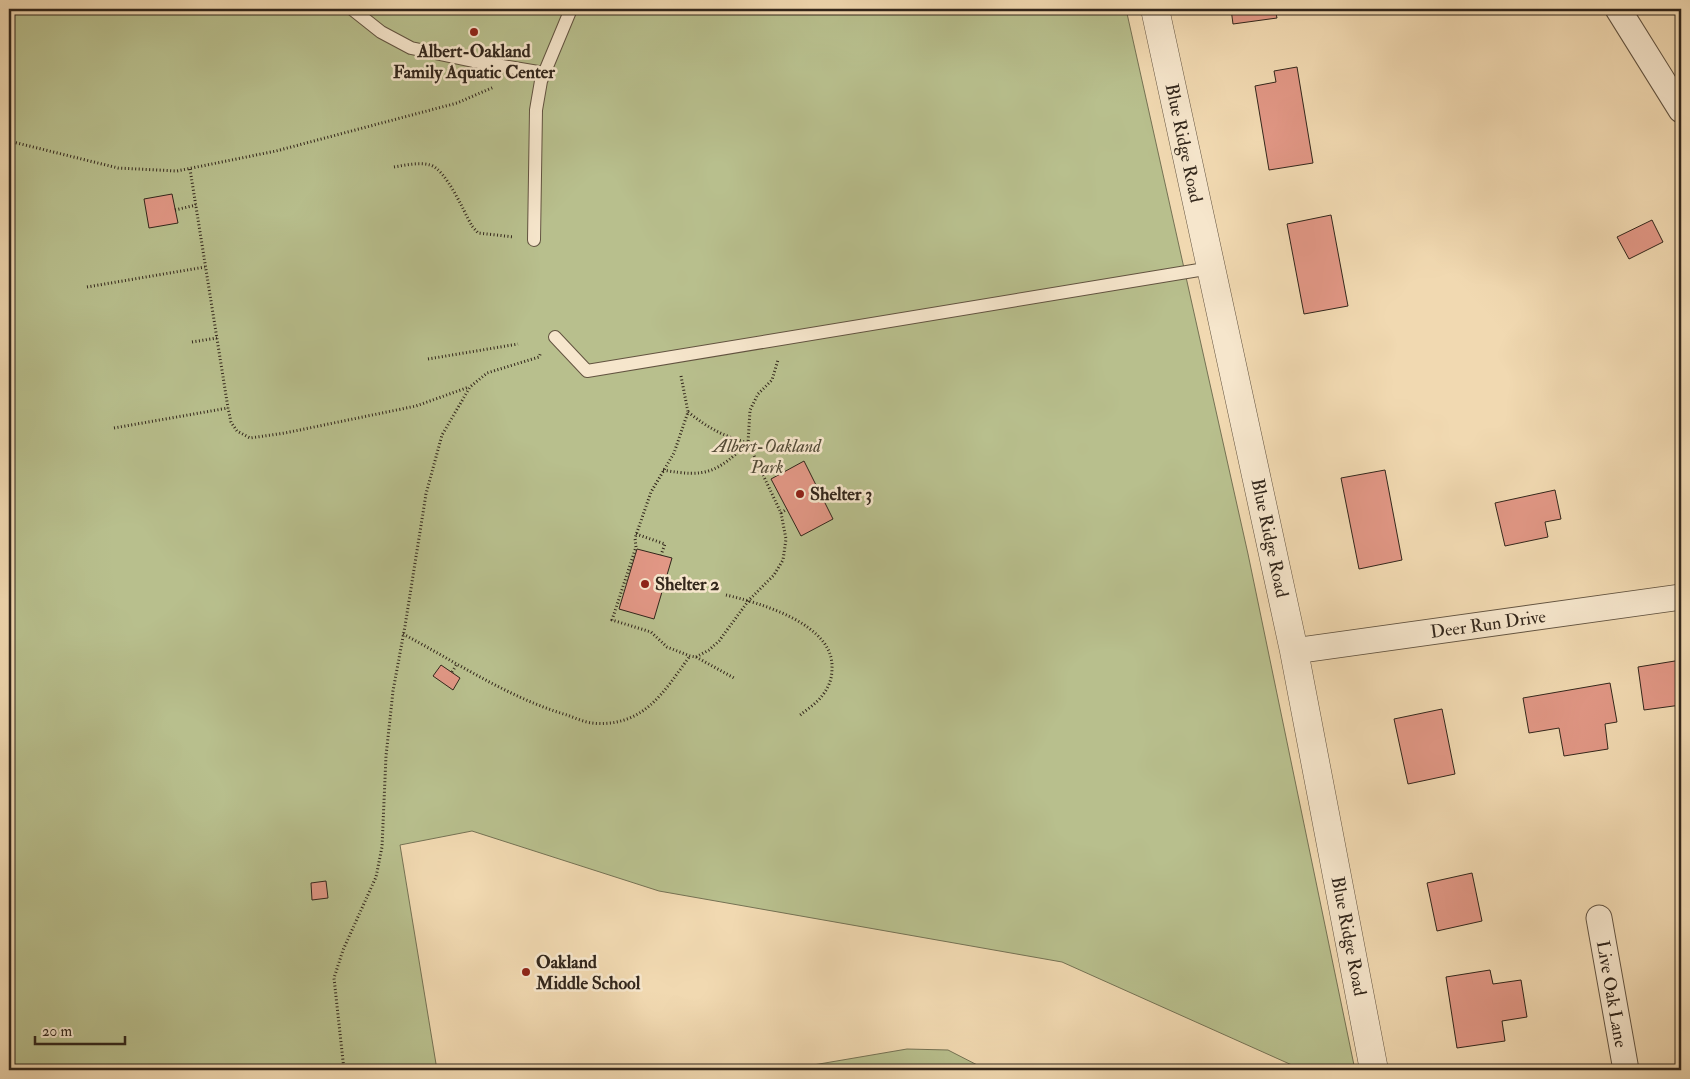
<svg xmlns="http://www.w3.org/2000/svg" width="1690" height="1079" viewBox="0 0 1690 1079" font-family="'IM FELL Double Pica',serif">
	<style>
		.green { fill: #b8bf8d; stroke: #757254 }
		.building { fill: #e19785; stroke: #32261b }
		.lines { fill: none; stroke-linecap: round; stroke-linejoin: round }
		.service-casing { stroke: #625340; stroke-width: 14 }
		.minor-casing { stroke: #625340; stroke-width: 27 }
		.tertiary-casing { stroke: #625340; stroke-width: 29 }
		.path { stroke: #32261b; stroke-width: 3; stroke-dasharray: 1 2.5; stroke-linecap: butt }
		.service { stroke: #f6e6cc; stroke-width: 12 }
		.minor { stroke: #f6e6cc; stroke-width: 25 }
		.tertiary { stroke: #f6e6cc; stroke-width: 28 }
		.poi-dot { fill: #8f2418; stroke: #f6e6cc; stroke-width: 2 }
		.labels { text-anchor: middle; stroke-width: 5; stroke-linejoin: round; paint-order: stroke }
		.poi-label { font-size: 18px; font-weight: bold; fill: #32261b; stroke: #f6e6cc; text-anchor: start }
		.street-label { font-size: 18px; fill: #32261b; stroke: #f6e6cc }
		.park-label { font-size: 18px; font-style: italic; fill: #544c38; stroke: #f6e6cc }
	</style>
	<rect width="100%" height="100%" fill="#f1d9b1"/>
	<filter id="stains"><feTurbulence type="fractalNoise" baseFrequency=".004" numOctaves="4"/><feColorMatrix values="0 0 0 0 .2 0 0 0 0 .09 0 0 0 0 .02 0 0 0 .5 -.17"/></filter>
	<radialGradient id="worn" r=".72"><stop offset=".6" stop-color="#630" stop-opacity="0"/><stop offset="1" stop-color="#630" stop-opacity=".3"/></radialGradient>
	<path class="green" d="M9 9H1126L1248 554 1355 1070H1303L1062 962 659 891 472 831 400 845 437 1070H9Z
		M907 1049 948 1050 987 1070H784Z"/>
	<path class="building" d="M1231 9H1275L1277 18 1233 24Z
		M1297 67 1313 163 1269 170 1255 86 1276 82 1274 71Z
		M172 194 178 223 149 228 144 199Z
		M1331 215 1348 306 1304 314 1287 224Z
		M1652 220 1663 242 1629 259 1617 237Z
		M804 461 833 519 801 536 771 479Z
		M1385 470 1402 560 1359 569 1341 478Z
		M1555 490 1561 519 1545 522 1548 537 1505 546 1495 503Z
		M637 549 672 558 654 619 619 609Z
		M1681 660V705L1644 710 1638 667Z
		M441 665 460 678 453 690 433 676Z
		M1610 683 1617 722 1605 724 1608 749 1564 756 1559 728 1529 733 1523 698Z
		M1442 709 1455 774 1408 784 1394 719Z
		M1472 873 1482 921 1437 931 1427 883Z
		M326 881 328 898 312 900 311 883Z
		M1490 970 1493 984 1521 980 1527 1017 1502 1021 1505 1041 1457 1048 1446 977Z"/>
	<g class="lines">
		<g class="service-casing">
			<path id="service" d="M352 9 381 32 411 48 473 61 544 73
				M534 240 536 110 541 81 571 9
				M555 337 587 371 1211 268"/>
		</g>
		<g class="minor-casing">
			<path id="minor" d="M1618 9 1681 110
				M1294 651 1681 597
				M1599 918 1626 1070"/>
		</g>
		<g class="tertiary-casing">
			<path id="tertiary" d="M1155 9 1294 651 1374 1070"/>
		</g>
		<path class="path" d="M9 141 118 168 177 171 276 151 457 103 494 87
			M394 167C406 165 419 162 430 165 446 169 464 212 472 226L478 233 514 237
			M190 169 228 408 231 422 237 431 250 438 285 433 416 406 469 387
			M175 210 196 205
			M87 287 205 267
			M192 342 217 338
			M428 359 518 344
			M681 376 688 412 674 453 651 492 635 538 636 547 612 620 651 632 667 647 690 656 696 657 709 650 719 641 749 600 774 575 783 560 786 539 781 513 748 443 750 410 758 394 772 380 778 360
			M688 412C708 428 723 436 748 443
			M114 428 228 408
			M663 470C707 478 717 472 748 443
			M781 513 787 509
			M636 534 665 544 661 555
			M726 595C760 603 834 624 832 668 832 679 829 687 822 696 816 704 806 710 799 716
			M403 634C456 662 509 698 567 715 575 718 584 722 592 723 607 725 623 722 636 715 659 703 675 676 690 656
			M696 657 734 678
			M452 672 457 664
			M344 1070 334 978 343 950 376 877 382 847 386 756 393 691 405 626 426 494 442 435 470 387 487 373 539 357 541 352"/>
		<use href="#service" class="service"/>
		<use href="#minor" class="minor"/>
		<use href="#tertiary" class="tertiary"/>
	</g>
	<g class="poi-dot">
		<circle cx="474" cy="32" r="5"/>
		<circle cx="800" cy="494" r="5"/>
		<circle cx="645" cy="584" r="5"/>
		<circle cx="526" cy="972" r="5"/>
	</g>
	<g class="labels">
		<g class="poi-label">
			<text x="474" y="57" text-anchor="middle">Albert-Oakland<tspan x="474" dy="21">Family Aquatic Center</tspan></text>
			<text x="810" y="500">Shelter 3</text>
			<text x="655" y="590">Shelter 2</text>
			<text x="536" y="968">Oakland<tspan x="536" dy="21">Middle School</tspan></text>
		</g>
		<g class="street-label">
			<text transform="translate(1184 143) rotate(78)" y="6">Blue Ridge Road</text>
			<text transform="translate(1270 538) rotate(78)" y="6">Blue Ridge Road</text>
			<text transform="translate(1488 624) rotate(-8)" y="6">Deer Run Drive</text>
			<text transform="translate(1349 936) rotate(79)" y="6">Blue Ridge Road</text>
			<text transform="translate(1612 994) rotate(80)" y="6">Live Oak Lane</text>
		</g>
		<g class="park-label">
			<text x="767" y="452">Albert-Oakland<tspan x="767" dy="21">Park</tspan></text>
		</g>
	</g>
	<rect width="1690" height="1079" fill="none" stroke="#f1d9b1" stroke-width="30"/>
	<rect x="10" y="10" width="1670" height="1059" fill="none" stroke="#32261b" stroke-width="2.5"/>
	<rect x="15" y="15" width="1660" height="1049" fill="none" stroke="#32261b"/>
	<path d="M35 1036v8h90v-8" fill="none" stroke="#32261b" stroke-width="2.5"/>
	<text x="42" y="1036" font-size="15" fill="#32261b" stroke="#f6e6cc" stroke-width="4" paint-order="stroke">20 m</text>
	<rect width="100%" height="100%" filter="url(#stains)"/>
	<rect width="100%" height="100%" fill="url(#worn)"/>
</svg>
